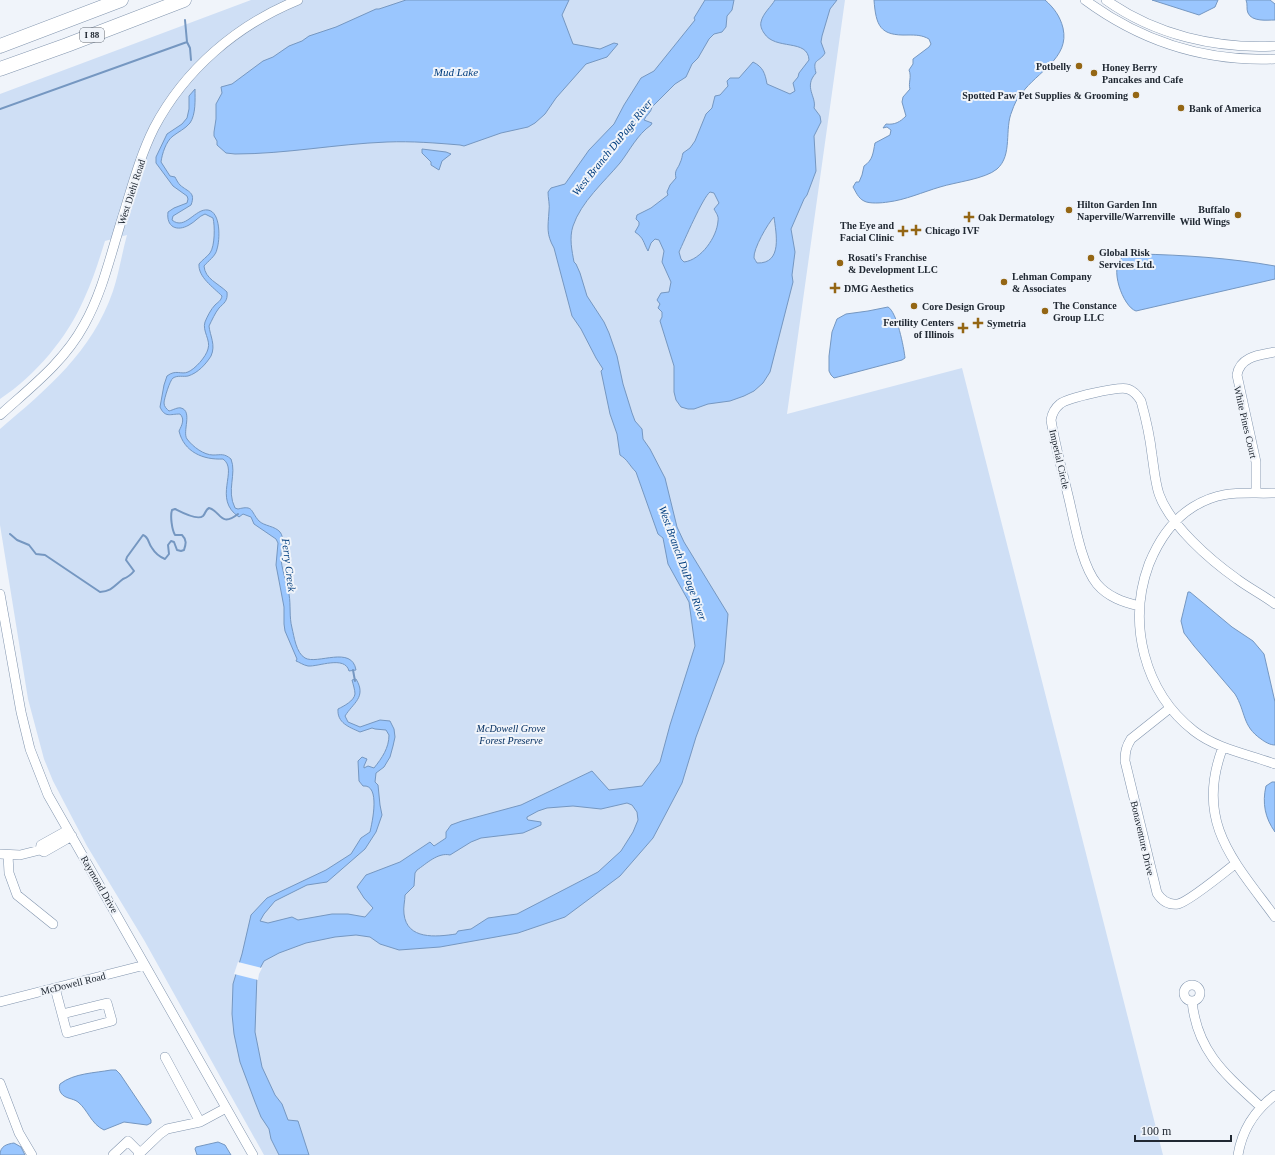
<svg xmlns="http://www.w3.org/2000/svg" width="1275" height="1155" viewBox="0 0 1275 1155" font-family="Georgia,serif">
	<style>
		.green { fill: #cfdff5 }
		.water { fill: #9ac6fe; stroke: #7597c1; fill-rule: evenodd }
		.pier { fill: #f0f4fa }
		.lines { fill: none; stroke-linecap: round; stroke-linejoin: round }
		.stream { stroke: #7597c1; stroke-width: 2 }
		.minor-casing { stroke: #8295ae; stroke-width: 10 }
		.highway-casing { stroke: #8295ae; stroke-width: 15 }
		.minor { stroke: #fff; stroke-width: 9 }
		.highway { stroke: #fff; stroke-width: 14 }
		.poi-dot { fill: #946614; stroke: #f0f4fa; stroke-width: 1.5 }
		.labels { text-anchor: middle; stroke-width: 4; stroke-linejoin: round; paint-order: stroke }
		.shield { fill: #f0f4fa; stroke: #5e656e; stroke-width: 1 }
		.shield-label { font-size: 9px; font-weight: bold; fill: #202832 }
		.poi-label { font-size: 10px; font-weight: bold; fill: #202832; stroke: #f0f4fa; text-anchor: start }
		.street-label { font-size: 10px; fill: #202832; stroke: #f0f4fa }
		.park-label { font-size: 10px; font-style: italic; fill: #042f61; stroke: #f0f4fa }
		.water-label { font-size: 11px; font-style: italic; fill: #013d7e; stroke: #f0f4fa }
	</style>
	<rect width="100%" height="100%" fill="#f0f4fa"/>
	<path class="green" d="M251 0H845L787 414 962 368 1163 1155H264L144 940 87 846 53 781 44 759 28 699 0 525V429C47 389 92 352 113 291 119 273 122 253 127 235L105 241C99 260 93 280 84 299 67 338 36 375 0 399V94Z"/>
	<path class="water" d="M406 0H569L562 15 573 44 600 49 614 43 618 44 607 57 586 64 556 98 545 114 535 123 528 127 501 133 464 146 460 145C436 143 412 141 387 142 336 144 286 154 235 154L226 153 217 145V141L214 136V132L216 119V104L222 93 221 87 232 84 263 61 273 57 289 46 302 41 309 36 336 27 376 9H379Z
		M705 0H734L732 10 727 16 726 27 722 32 714 34 709 39 698 58 692 64 686 77 675 84 652 107C651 113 646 115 644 120L652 123 651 125C637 135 630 150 620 163 604 182 581 202 573 226 569 238 572 251 574 262L576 264 580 273 587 296 604 322 609 333 617 356 623 384 632 413 635 421 642 429 643 439 650 449 665 478 677 527 684 542 728 614 724 662 696 737 682 783 653 838 620 876 565 917 518 933 440 947 399 950 380 944 370 937 356 935 335 937 306 943 279 953 264 961 257 974 255 1032 262 1067 275 1095 282 1104 288 1120 298 1121 309 1155H279L271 1139 269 1129 261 1117 255 1102 240 1062 234 1034 232 1014 233 984 242 954 251 915 267 898 326 870 351 854 361 838 370 832C372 823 381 784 363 786L359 781 358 761 362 757 367 759 364 766V768L368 766 374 768C382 758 389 748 389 735L386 730 375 729 372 728 360 732C349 727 337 723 338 709 344 706 354 701 355 694 355 690 353 684 352 680L356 679C367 697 353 703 345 716L348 722 360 727 380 720 390 721 394 729 395 737 393 746 390 757 384 767 376 773 375 782 378 785 380 805 382 815 376 832 365 849 327 882 307 885 275 901 264 914 260 921 268 923 292 917 298 920 332 914H348L365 917 373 908 364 898 357 887 366 875 400 862 430 842 434 846 446 838V832L451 825 462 821 521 805 592 771 609 790 642 786 660 762 670 725 695 646 689 602 668 564 663 538 658 534 636 472C629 465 628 460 620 455L617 434 610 414 601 371 603 369 596 358 581 329 572 316 554 248C546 234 548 227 549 211 550 205 548 198 548 192L551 188 565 184 589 150 614 124 624 105 641 78 654 71 695 20 694 18ZM627 803 632 805 637 812 638 820 633 832 621 851 598 872 517 914 488 918 471 929 458 931 456 934C436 937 407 940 404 914 403 907 405 901 405 895L414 886 415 873 417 870C426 864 438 852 450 855L471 842 481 838 523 833 541 825V822L528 820 527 819V817L538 811 547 808 573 806 601 809Z
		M775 0H837L830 9 822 36 821 42 825 53C819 63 812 58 816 73 803 87 817 97 814 108L820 116 821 122 814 136 816 171 807 195 804 199 791 229 795 252 792 275 793 282 770 372 763 383 754 391 744 396 730 401 708 404 694 409H688L681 407 676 400 674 392V366L660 321 662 317V312L658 308 660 304 657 300 661 293 669 292 671 282 662 262 664 251 659 240 655 239 651 243 648 251C643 242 644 238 635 232L639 225V222L636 219 637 215 651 208 668 195 667 192 670 185 676 178C674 170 678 169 680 163 682 159 682 156 683 153L690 148 695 141 706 114 712 108 715 96 720 95 728 86 727 81 730 78H739L753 62C763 67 765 73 767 84L790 94 795 91 793 83 798 77 799 73 809 60C808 38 775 51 764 33 762 30 760 26 761 22 763 13 771 7 775 0ZM710 192 714 193 719 203 714 209C716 213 719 216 718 221 717 237 701 260 684 262L681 259 679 252C684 241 703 197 710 192ZM774 217C776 233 783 264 757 263 756 261 755 260 754 258 753 249 768 223 774 217Z
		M874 0H1045C1054 8 1060 16 1063 28 1070 58 1037 72 1022 93 1017 98 1014 105 1012 111 1004 129 1013 155 997 169 985 179 956 182 940 187 923 192 905 200 888 202 882 203 869 204 864 201 858 198 856 192 853 187L856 182H859L862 175 864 166C873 160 873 153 875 143L890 135 891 130 887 127 883 128 886 124C895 125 900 122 906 116L902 102 903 97 910 89C908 83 912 77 909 70L913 64V59L929 47 931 44 929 39C922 35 916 35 908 35 880 36 876 26 874 0Z
		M1152 0H1218L1215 7 1199 15Z
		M1246 0H1270L1275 4V20C1267 20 1252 22 1248 13 1246 9 1248 4 1246 0Z
		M195 89C195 100 196 114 190 123 185 129 178 132 173 136 166 141 162 154 161 162L170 176 175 177C176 179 178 183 180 185 188 192 196 192 191 205L173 216 172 220C185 231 195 208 208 210 221 212 220 240 217 249 216 256 208 261 204 266 205 279 218 283 227 292 228 301 224 303 219 308 215 313 212 320 209 326 210 336 216 345 211 356 206 364 198 373 188 376 183 377 178 375 173 378 170 380 164 399 164 403 164 407 167 409 169 411 173 410 178 407 181 408 193 411 182 432 187 439 193 447 204 455 213 455 221 455 224 453 231 459 237 474 226 490 235 508L238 509C254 505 250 511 259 521 264 526 275 526 280 532 285 538 281 548 281 556 281 569 287 582 289 594 291 606 289 616 292 628 294 636 296 653 305 658 317 665 352 645 356 670L349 671C345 655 318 667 308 666 303 665 299 662 296 661L297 659 285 631 284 624V607L276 565 278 543 276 539 254 524 251 517 243 514 239 517C212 499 239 470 223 459 203 460 184 452 179 431 182 425 185 419 180 414 170 414 165 418 160 407L164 385 167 376C176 369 181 375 188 372 195 369 206 357 208 349 211 340 202 331 205 322 207 317 211 309 215 305 218 302 221 301 222 296 213 287 198 277 199 264 202 260 207 257 210 253 215 246 215 226 213 218L205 214C199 216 195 222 189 225 177 232 166 227 168 212L174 208 187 203 188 199 187 196 173 186 156 163V157L167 134 182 124 187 118 189 109V96Z
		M422 149 446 152 451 154 442 161 439 170 431 165V162L422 153Z
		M1139 254C1184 255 1230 258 1275 266V279L1136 311C1123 307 1108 266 1123 257 1127 255 1134 254 1139 254Z
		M888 307C897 312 904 348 905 358L902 360 834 378 831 375 829 371V356L832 332 837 319 846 314 868 311Z
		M1188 592H1190L1232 627 1253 641 1264 654 1275 702V745C1270 745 1265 742 1261 739 1242 726 1246 712 1235 694L1194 646 1184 633 1181 621Z
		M1272 782H1275V832C1265 818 1262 803 1266 786Z
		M111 1070H116L120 1074 151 1120V1123L147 1125 124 1122 104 1130C91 1124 88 1110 78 1102 73 1098 65 1099 61 1093 59 1090 59 1087 60 1084 74 1073 95 1073 111 1070Z
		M218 1142 225 1145 231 1155H197L195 1149 196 1147Z
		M14 1143 21 1147 25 1155H0C0 1146 7 1144 14 1143Z"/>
	<path class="pier" d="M238 962 262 968 259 974 258 980 234 974Z"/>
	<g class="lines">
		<path class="stream" d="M185 20 187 42 190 48 191 60
			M0 109 187 42
			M10 534 17 540 29 545 36 554 45 555 100 592C112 591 114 586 123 579 128 577 131 575 134 571L126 560 127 557 143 535C149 537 148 543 152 548 155 553 160 557 165 559L169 554 168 545 171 541 174 542 177 550 181 551 184 550C186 544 187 540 182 535H175C172 530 170 516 172 510L175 509C181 512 197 521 203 516 206 513 205 510 209 508 221 511 220 528 238 514
			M353 670 355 681"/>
		<g class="minor-casing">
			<path id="minor" d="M1085 0C1142 42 1204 62 1275 59
				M1106 0C1155 35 1216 49 1275 46
				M0 415C31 387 64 362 84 325 102 293 110 257 121 222 131 191 139 158 154 128 185 69 237 25 298 0
				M1256 493V462L1237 375C1240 356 1260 355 1275 352
				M1275 493C1243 494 1222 489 1193 507 1172 520 1158 542 1149 564 1127 623 1144 692 1194 731 1217 749 1248 754 1275 764
				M0 594 21 712 30 749 48 795 68 830 253 1155
				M1139 606C1123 602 1108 597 1097 584 1081 565 1074 519 1068 495 1062 470 1055 445 1051 420 1052 414 1055 408 1060 404 1067 398 1119 386 1128 389 1134 391 1138 396 1141 401 1146 419 1150 437 1152 455 1154 468 1155 482 1159 494 1170 525 1210 560 1237 579 1249 588 1263 595 1275 604
				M1170 708 1131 739C1126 747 1125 752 1125 761L1157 893C1162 901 1169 905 1178 904 1188 902 1225 872 1235 864
				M1223 747C1194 822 1234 861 1275 917
				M40 850 41 845 68 830
				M0 854 20 855 40 850 44 852 72 836
				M8 855 9 873 17 895 53 924
				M1184 993a8 8 0 1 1 16 0a8 8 0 1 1-16 0Z
				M55 988 67 1033 112 1021 107 1003 62 1014
				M1192 1001C1197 1052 1226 1075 1261 1107
				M0 1002 145 965
				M165 1057 200 1122
				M0 1083 19 1133 32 1155
				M113 1155 128 1141 140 1153
				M138 1155 160 1134 167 1129 200 1122 226 1108
				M1238 1155C1242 1130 1255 1110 1275 1095"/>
		</g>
		<g class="highway-casing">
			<path id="highway" d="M0 46 121 0
				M0 69 67 45 184 0"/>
		</g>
		<use href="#minor" class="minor"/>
		<use href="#highway" class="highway"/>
	</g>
	<g class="poi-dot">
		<circle cx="1079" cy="66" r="4"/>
		<circle cx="1094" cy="73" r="4"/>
		<circle cx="1136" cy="95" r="4"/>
		<circle cx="1181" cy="108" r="4"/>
		<circle cx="1069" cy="210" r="4"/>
		<circle cx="1238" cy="215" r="4"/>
		<path d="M967 211h4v4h4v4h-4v4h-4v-4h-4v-4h4z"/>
		<path d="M914 224h4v4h4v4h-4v4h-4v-4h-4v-4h4z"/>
		<path d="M901 225h4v4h4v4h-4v4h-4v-4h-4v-4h4z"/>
		<circle cx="1091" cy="258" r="4"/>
		<circle cx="840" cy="263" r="4"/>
		<circle cx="1004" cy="282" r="4"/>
		<path d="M833 282h4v4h4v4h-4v4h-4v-4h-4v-4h4z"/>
		<circle cx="914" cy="306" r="4"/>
		<circle cx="1045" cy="311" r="4"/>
		<path d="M976 317h4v4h4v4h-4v4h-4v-4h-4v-4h4z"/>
		<path d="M961 322h4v4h4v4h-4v4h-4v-4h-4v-4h4z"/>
	</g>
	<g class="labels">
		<rect class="shield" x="80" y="28" width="24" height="14" rx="3"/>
		<g class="shield-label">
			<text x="92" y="38">I 88</text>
		</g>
		<g class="poi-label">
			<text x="1071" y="70" text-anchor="end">Potbelly</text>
			<text x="1102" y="71">Honey Berry<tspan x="1102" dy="12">Pancakes and Cafe</tspan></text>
			<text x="1128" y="99" text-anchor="end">Spotted Paw Pet Supplies &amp; Grooming</text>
			<text x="1189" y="112">Bank of America</text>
			<text x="1077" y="208">Hilton Garden Inn<tspan x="1077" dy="12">Naperville/Warrenville</tspan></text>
			<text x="1230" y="213" text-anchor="end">Buffalo<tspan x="1230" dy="12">Wild Wings</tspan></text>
			<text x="978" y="221">Oak Dermatology</text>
			<text x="894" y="229" text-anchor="end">The Eye and<tspan x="894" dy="12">Facial Clinic</tspan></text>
			<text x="925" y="234">Chicago IVF</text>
			<text x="1099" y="256">Global Risk<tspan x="1099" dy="12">Services Ltd.</tspan></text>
			<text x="848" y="261">Rosati's Franchise<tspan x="848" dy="12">&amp; Development LLC</tspan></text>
			<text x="1012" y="280">Lehman Company<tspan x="1012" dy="12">&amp; Associates</tspan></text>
			<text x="844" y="292">DMG Aesthetics</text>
			<text x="1053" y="309">The Constance<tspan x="1053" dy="12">Group LLC</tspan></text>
			<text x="922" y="310">Core Design Group</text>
			<text x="954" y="326" text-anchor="end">Fertility Centers<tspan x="954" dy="12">of Illinois</tspan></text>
			<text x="987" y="327">Symetria</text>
		</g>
		<g class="street-label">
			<text transform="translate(131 192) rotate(-72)" y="4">West Diehl Road</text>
			<text transform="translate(1246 422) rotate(77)" y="4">White Pines Court</text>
			<text transform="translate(1060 459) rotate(77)" y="4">Imperial Circle</text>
			<text transform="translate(1143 838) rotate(77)" y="4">Bonaventure Drive</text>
			<text transform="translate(100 884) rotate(60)" y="4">Raymond Drive</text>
			<text transform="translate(73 983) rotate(-14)" y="4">McDowell Road</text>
		</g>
		<g class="park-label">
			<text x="511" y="732">McDowell Grove<tspan x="511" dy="12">Forest Preserve</tspan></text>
		</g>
		<g class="water-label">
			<text x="456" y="76">Mud Lake</text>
			<text transform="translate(612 147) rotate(-51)" y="4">West Branch DuPage River</text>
			<text transform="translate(683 563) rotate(70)" y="4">West Branch DuPage River</text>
			<text transform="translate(289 565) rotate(83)" y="4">Ferry Creek</text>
		</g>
	</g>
	<path d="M1135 1135v6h96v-6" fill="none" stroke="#202832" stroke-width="2"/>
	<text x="1141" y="1135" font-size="12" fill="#202832" stroke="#f0f4fa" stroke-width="3" paint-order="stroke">100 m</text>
</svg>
